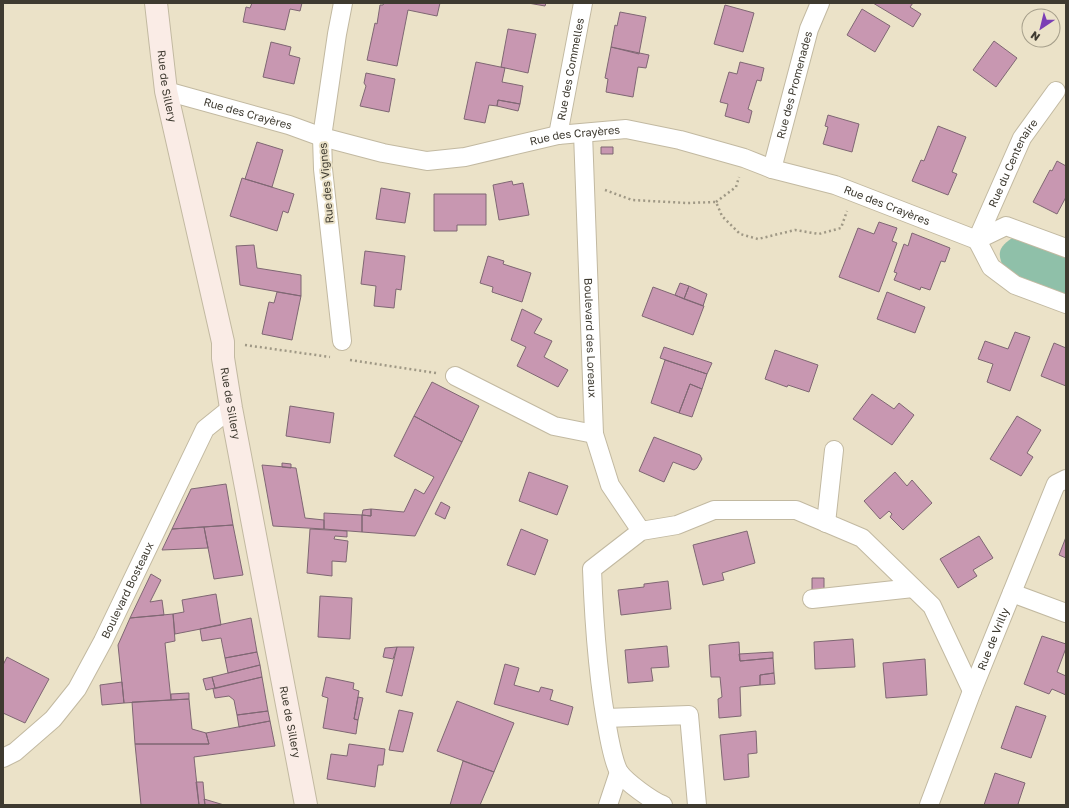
<svg xmlns="http://www.w3.org/2000/svg" width="1069" height="808" viewBox="0 0 1069 808" font-family="'Golos Text',sans-serif">
	<style>
		.green { fill: #8fc0a9 }
		.building { fill: #c897b1; stroke: #7f6773 }
		.lines { fill: none; stroke-linecap: round; stroke-linejoin: round }
		.street-casing { stroke: #c2b9a1; stroke-width: 20 }
		.secondary-casing { stroke: #c2b9a1; stroke-width: 24 }
		.path { stroke: #9f9885; stroke-width: 2.5; stroke-dasharray: 2 3; stroke-linecap: butt }
		.street { stroke: #fff; stroke-width: 18 }
		.secondary { stroke: #faece6; stroke-width: 22 }
		.labels { text-anchor: middle; stroke-width: 4; stroke-linejoin: round; paint-order: stroke }
		.street-label { font-size: 11px; fill: #3e3a30; stroke: #ebe2c8 }
	</style>
	<rect width="100%" height="100%" fill="#ebe2c8"/>
	<path class="green" d="M1012 238 1025 239 1066 255V294L1015 275 1004 269C997 253 998 248 1012 238Z"/>
	<path class="building" d="M252 3H302L300 11 290 9 285 30 243 22 246 7 250 8Z
		M384 3H440L437 16 408 10 397 66 367 60 375 23 377 24 380 5H383Z
		M528 3H546L545 6Z
		M873 3H913L910 7 921 14 913 27Z
		M725 5 754 13 743 52 714 44Z
		M862 9 890 26 875 52 847 35Z
		M620 12 646 17 639 54 611 47 615 25 617 26Z
		M508 29 536 34 528 73 501 67Z
		M994 41 1017 58 996 87 973 70Z
		M271 42 291 47 289 55 300 58 294 84 263 77Z
		M611 47 649 55 646 68 638 67 633 97 606 92 608 79 605 78Z
		M476 62 505 68 502 82 523 86 520 104 498 100 497 106 489 105 485 123 464 119Z
		M740 62 764 68 761 81 757 80 748 109 752 111 749 123 725 116 728 104 720 102 729 72 737 74Z
		M366 73 395 79 389 112 360 106 366 86 364 83Z
		M498 100 520 104 518 111 497 106Z
		M828 115 859 124 852 152 823 144 828 127 825 126Z
		M938 126 966 137 952 172 957 174 948 195 912 181 921 160 924 161Z
		M257 142 283 150 272 187 245 179Z
		M601 147H613V154H601Z
		M1057 161 1066 166V197L1057 214 1033 202 1050 170 1052 171Z
		M242 178 294 194 288 213 283 211 277 231 230 216Z
		M512 181 513 185 523 183 529 215 499 220 493 185Z
		M381 188 410 193 405 223 376 219Z
		M434 194H486V225H457V231H434Z
		M879 222 897 228 892 241 897 243 879 292 839 277 858 228 874 234Z
		M912 233 950 248 945 262 941 261 930 290 921 287 920 290 894 280 897 273 894 272 904 244 908 246Z
		M254 245 257 268 301 275V296L240 285 236 246Z
		M365 251 405 256 401 290 396 289 394 308 374 306 376 286 361 284Z
		M488 256 504 261 503 264 531 273 522 302 492 292 493 287 480 283Z
		M680 283 689 286 684 299 675 295Z
		M689 286 707 294 703 306 684 299Z
		M653 287 704 306 693 335 642 316Z
		M277 292 301 296 292 340 262 334 269 302 274 303Z
		M887 292 925 307 915 333 877 319Z
		M522 309 542 319 534 333 552 341 544 357 568 370 558 387 517 366 526 347 511 340Z
		M1015 332 1030 337 1010 391 987 382 993 364 978 359 985 341 1008 349Z
		M1054 343 1066 348V386L1041 376Z
		M664 347 712 363 707 374 660 358Z
		M775 350 818 365 809 392 788 385 787 387 765 379Z
		M665 360 707 374 702 389 690 384 679 413 651 403Z
		M432 382 479 406 462 442 414 416Z
		M690 384 702 389 692 417 679 413Z
		M872 394 894 409 899 403 914 415 892 445 853 419Z
		M290 406 334 413 330 443 286 436Z
		M414 416 462 442 415 536 362 532V515L371 516V509L404 512 415 489 424 494 434 477 394 456Z
		M1017 416 1041 430 1027 453 1033 457 1021 476 990 459Z
		M654 437 700 455 702 459 697 468 694 470 673 462 664 482 639 471Z
		M282 463 291 464V468L282 467Z
		M262 465 296 468 305 518 324 520V529L273 526Z
		M529 472 568 486 557 515 519 501Z
		M895 472 907 486 912 480 932 503 903 530 890 517 892 514 889 511 880 519 864 501Z
		M226 484 233 525 172 529 191 489Z
		M441 502 450 507 445 519 435 514Z
		M371 509V516L362 515 363 510Z
		M324 513 362 515V532L324 529Z
		M233 525 243 575 214 579 204 527Z
		M204 527 208 548 162 550 172 529Z
		M310 529 347 531V537L335 536 334 539 348 541 346 562 332 561V576L307 573Z
		M521 529 548 540 535 575 507 565Z
		M747 531 755 563 722 573 724 580 703 585 693 545Z
		M979 536 993 558 973 570 977 576 958 588 940 559Z
		M1066 537V558L1059 555Z
		M151 574 161 580 150 602 162 600 164 615 130 618Z
		M812 578H824V591L812 592Z
		M668 581 671 609 621 615 618 590 644 587V584Z
		M216 594 221 625 175 634 173 614 184 612 182 600Z
		M320 596 352 598 350 639 318 637Z
		M173 614 175 641 165 643 171 700 124 703 118 645 130 618Z
		M251 618 257 652 225 658 221 638 202 641 200 629Z
		M1042 636 1066 644V648L1057 672 1066 676V695L1052 689 1049 694 1024 684Z
		M853 639 855 667 815 669 814 642Z
		M739 642 740 661 773 658 774 673 760 675V685L740 687 741 716 719 718 718 699 722 697 720 677H711L709 645Z
		M667 646 669 667 651 668 653 681 628 683 625 650Z
		M397 647 393 659 383 657 385 648Z
		M397 647H414L402 696 386 692Z
		M257 652 260 665 228 673 225 658Z
		M773 652V658L740 661 739 654Z
		M7 657 49 679 25 723 3 713V665Z
		M925 659 927 695 886 698 883 663Z
		M505 664 519 668 514 685 539 692 541 687 553 690 550 700 573 707 568 725 494 704Z
		M260 665 262 677 215 688 212 677Z
		M774 673 775 684 760 685V675Z
		M212 677 215 688 206 690 203 679Z
		M262 677 268 711 237 715 234 700 229 696 215 698 213 689Z
		M326 677 354 683 353 689 359 691 354 719 358 720 356 734 323 728 328 698 322 696Z
		M122 682 124 703 102 705 100 685Z
		M189 693V699L171 700V694Z
		M358 697 363 698 358 720 354 719Z
		M189 699 192 729 206 733 209 744H135L132 702Z
		M457 701 514 723 494 772 437 751Z
		M1016 706 1046 716 1031 758 1001 748Z
		M399 710 413 713 403 752 389 750Z
		M268 711 270 721 239 727 237 715Z
		M270 721 275 746 194 757 199 805H141L135 744H209L206 733Z
		M756 731 757 753 748 754 749 777 724 780 720 735Z
		M349 744 385 749 383 765H378L375 787 327 779 331 754 347 756Z
		M463 761 494 772 480 805H450Z
		M995 773 1025 783 1018 804 1021 805H984Z
		M196 782H203L205 805H199Z
		M204 799 224 805H205Z"/>
	<g class="lines">
		<g class="street-casing">
			<g id="street">
				<path id="s1" d="M166 91 289 125 322 137 383 153 427 161 465 157 558 135 626 129 680 140 744 158 772 169 835 185 977 240"/>
				<path id="s2" d="M583 133 594 434 610 485 641 531"/>
				<path id="s3" d="M558 135 583 3"/>
				<path id="s4" d="M772 169 809 29 820 3"/>
				<path id="s5" d="M977 240 1022 138 1056 91"/>
				<path d="M977 240 991 267 1015 285 1066 304"/>
				<path d="M977 240 1006 226 1066 248"/>
				<path d="M342 341 323 169 322 137 337 34 343 3"/>
				<path d="M455 376 554 426 594 434"/>
				<path d="M826 523 834 450"/>
				<path d="M1012 593 1066 613"/>
				<path d="M812 599 913 588"/>
				<path d="M606 718 689 715 697 805"/>
				<path id="s6" d="M3 758 15 752 53 719 77 689 103 641 205 429 231 408"/>
				<path d="M608 805 619 772"/>
				<path d="M663 805C652 801 626 782 619 772 614 763 611 747 609 737 598 682 594 625 592 569L641 531 677 525 714 510H796L862 538 932 606 972 691"/>
				<path id="s7" d="M929 805 972 691 1056 484 1066 479"/>
			</g>
		</g>
		<g class="secondary-casing">
			<g id="secondary">
				<path id="s8" d="M156 3 166 91 223 342V358L231 408 306 805"/>
			</g>
		</g>
		<path class="path" d="M605 190 632 200 687 203 716 202 722 216 740 234 758 239 795 230 819 234 841 228 847 211
			M716 202 736 187 739 177
			M245 345 330 357
			M350 360 436 373"/>
		<use href="#street" class="street"/>
		<use href="#secondary" class="secondary"/>
	</g>
	<g class="labels">
		<g class="street-label">
			<text dy="4" stroke="none"><textPath href="#s3" startOffset="67">Rue des Commelles</textPath></text>
			<text dy="4" stroke="none"><textPath href="#s4" startOffset="87">Rue des Promenades</textPath></text>
			<text dy="4" stroke="none"><textPath href="#s8" startOffset="84">Rue de Sillery</textPath></text>
			<text dy="4" stroke="none"><textPath href="#s1" startOffset="85">Rue des Crayères</textPath></text>
			<text dy="4" stroke="none"><textPath href="#s1" startOffset="421">Rue des Crayères</textPath></text>
			<text dy="4" stroke="none"><textPath href="#s5" startOffset="85">Rue du Centenaire</textPath></text>
			<text transform="translate(326 183) rotate(-95)" y="4">Rue des Vignes</text>
			<text dy="4" stroke="none"><textPath href="#s1" startOffset="745">Rue des Crayères</textPath></text>
			<text dy="4" stroke="none"><textPath href="#s2" startOffset="205">Boulevard des Loreaux</textPath></text>
			<text dy="4" stroke="none"><textPath href="#s8" startOffset="408">Rue de Sillery</textPath></text>
			<text dy="4" stroke="none"><textPath href="#s6" startOffset="213">Boulevard Bosteaux</textPath></text>
			<text dy="4" stroke="none"><textPath href="#s7" startOffset="178">Rue de Vrilly</textPath></text>
			<text dy="4" stroke="none"><textPath href="#s8" startOffset="732">Rue de Sillery</textPath></text>
		</g>
	</g>
	<rect width="1069" height="808" fill="none" stroke="#3e3a30" stroke-width="8"/>
	<g transform="translate(1041 28) rotate(215)"><circle r="19" fill="#ebe2c8" stroke="#a69f8b"/>
	<path d="M0-3L7 15L0 10L-7 15Z" fill="#7b3fb5"/>
	<text y="-6" font-size="11" font-weight="bold" text-anchor="middle" fill="#3e3a30">N</text>
	</g>
</svg>
